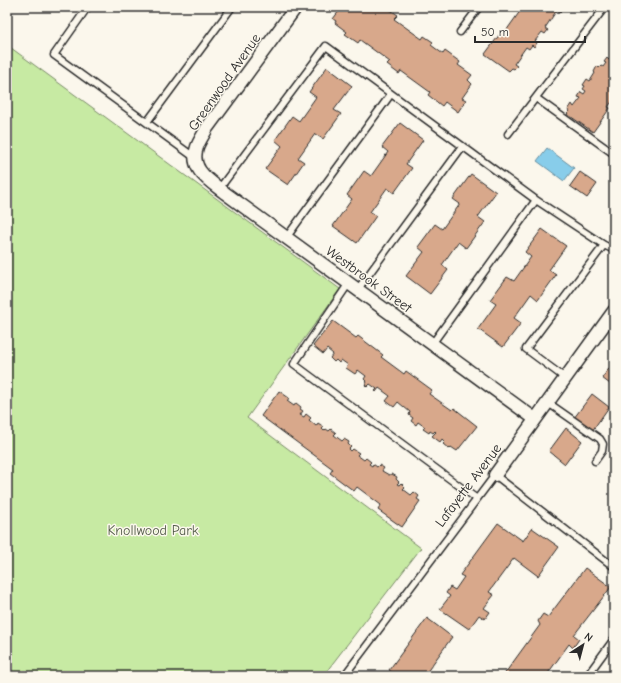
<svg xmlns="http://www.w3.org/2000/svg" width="621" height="683" viewBox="0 0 621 683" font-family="'Comic Neue',sans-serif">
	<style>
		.green { fill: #c7eaa3; stroke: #798a67 }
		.water { fill: #88cdea; stroke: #638c9e }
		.building { fill: #d8a88b; stroke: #2b2b2b }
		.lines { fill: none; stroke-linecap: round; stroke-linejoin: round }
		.service-casing { stroke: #2b2b2b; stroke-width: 9 }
		.minor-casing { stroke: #2b2b2b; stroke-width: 15 }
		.service { stroke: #fbf7ec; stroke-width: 6 }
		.minor { stroke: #fbf7ec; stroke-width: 12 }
		.labels { text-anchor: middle; stroke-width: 3; stroke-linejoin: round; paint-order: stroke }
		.street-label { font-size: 14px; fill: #2b2b2b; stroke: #fbf7ec }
		.park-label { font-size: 14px; fill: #525b49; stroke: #fbf7ec }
	</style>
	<rect width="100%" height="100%" fill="#fbf7ec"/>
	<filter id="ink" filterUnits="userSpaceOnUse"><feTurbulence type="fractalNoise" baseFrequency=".025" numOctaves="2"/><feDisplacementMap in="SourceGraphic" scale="8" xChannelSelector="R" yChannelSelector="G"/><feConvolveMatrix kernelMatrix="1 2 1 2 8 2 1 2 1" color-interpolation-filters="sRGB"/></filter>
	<g filter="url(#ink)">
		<path class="green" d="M7 45 340 289 247 418 421 548 323 676H7Z"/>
		<path class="water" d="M547 148 574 168 564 181 537 161Z"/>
		<path class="building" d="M342 7H345L348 9 349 7H386L398 15 394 19 422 39 424 36 433 42 431 45 443 54 445 51 460 62 458 65 472 75 468 80 472 84 462 98 466 100 458 112 445 102 442 106 428 95 430 92 401 71 399 74 387 65 390 62 360 40 358 43 345 34 347 32 335 23 336 21 333 19Z
			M523 7H564L560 12 557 10 545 28 548 30 545 34 542 32 535 41 537 43 534 47 532 45 529 49 526 47 514 64 517 66 514 69 512 68 509 71 485 54 503 30 506 31Z
			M614 54V99L608 107 610 108 593 132 567 114 570 111 568 110 572 104 574 107 581 98 578 97 581 92 584 94 586 91 583 89 585 86 583 85 587 79 590 81 595 73 594 72 597 66 599 68 601 66 603 67 606 63 604 62 607 58 609 60Z
			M327 67 352 86 334 110 341 114 323 139 315 134 298 158 304 162 288 185 265 169 282 146 275 140 292 116 299 121 316 97 309 92Z
			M400 123 423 140 406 164 412 168 394 193 387 188 370 212 376 216 357 243 333 226 352 199 347 195 364 171 371 176 388 152 382 147Z
			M580 172 597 184 587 198 570 186Z
			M471 174 496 192 478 217 485 222 466 248 458 242 442 265 448 270 430 294 406 276 424 252 418 247 435 224 442 229 460 204 453 199Z
			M542 229 566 246 549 270 556 275 538 300 531 294 514 318 521 323 503 347 478 329 496 304 490 300 507 277 514 281 531 257 525 252Z
			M333 321 356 338 358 336 383 355 381 357 404 374 406 371 432 390 429 394 452 410 454 408 477 426 457 451 451 447 449 449 443 444 445 442 442 439 440 442 432 436 436 432 435 431 433 433 430 431 429 433 423 429 425 427 418 422 416 425 411 421 413 418 409 415 410 412 398 402 394 407 386 401 390 396 379 388 376 392 375 391 377 389 370 384 367 387 365 385 367 382 364 379 366 376 358 370 355 374 346 368 348 365 341 360 339 363 336 360 334 362 330 358 333 354 327 349 323 354 313 346Z
			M614 362V387L602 378Z
			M279 391 289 398 287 401 294 406 296 403 301 407 300 409 303 411 300 415 304 417 306 414 311 418 309 420 316 426 318 423 324 427 322 429 324 431 326 429 329 431 331 429 336 433 334 435 342 441 344 439 349 442 348 444 351 447 349 449 351 451 353 449 359 453 357 455 364 460 366 458 371 462 369 464 372 466 373 464 377 467 379 465 384 468 382 471 389 475 392 474 397 477 396 479 399 482 397 484 399 485 401 483 405 487 403 489 411 495 414 492 419 496 417 499 420 501 402 527 378 510 381 505 357 487 354 491 330 473 333 469 261 416Z
			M592 394 609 407 592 431 574 418Z
			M566 428 582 441 565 464 549 451Z
			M498 523 523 541 532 528 559 547 538 576 514 558 489 592 494 595 484 608 490 612 485 619 479 615 469 629 440 609 450 596 446 593 450 587 455 590 464 577 460 575Z
			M585 568 611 587 574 635 579 639 573 648 569 644 546 676H503L540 625 538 621 543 614 548 617Z
			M427 618 452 637 424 676H397L389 670Z"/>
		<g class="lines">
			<g class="service-casing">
				<path id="service" d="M87 8 54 55 194 157
					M460 32 479 7
					M536 98 614 154
					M147 122 232 7
					M508 134 605 7
					M219 189 326 46 536 200 604 245 614 250
					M286 238 391 94
					M349 283 294 364 477 499
					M358 289 462 147
					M432 344 536 200
					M565 378 526 349 604 245
					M547 402 600 439 603 444 602 451 595 461
					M344 676 495 475 614 567
					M587 676 614 639"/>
			</g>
			<g class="minor-casing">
				<path id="minor" d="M296 7 207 128C204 134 199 141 197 147 189 170 210 181 225 193L535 419
					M495 475 614 311"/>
			</g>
			<use href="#service" class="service"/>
			<use href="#minor" class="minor"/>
		</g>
	</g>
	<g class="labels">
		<g class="street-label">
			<text transform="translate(224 82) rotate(-55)" y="5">Greenwood Avenue</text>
			<text transform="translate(369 279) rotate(36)" y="5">Westbrook Street</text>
			<text transform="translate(468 485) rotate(-53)" y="5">Lafayette Avenue</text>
		</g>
		<g class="park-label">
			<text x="153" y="535">Knollwood Park</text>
		</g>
	</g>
	<rect width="621" height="683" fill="none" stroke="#fbf7ec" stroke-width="24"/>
	<rect x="12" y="12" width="597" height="659" fill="none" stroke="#2b2b2b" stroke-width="1.5" filter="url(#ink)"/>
	<g transform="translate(583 645) rotate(36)" stroke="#fbf7ec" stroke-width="3" paint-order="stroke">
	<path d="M0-3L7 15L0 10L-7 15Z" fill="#2b2b2b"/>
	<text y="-6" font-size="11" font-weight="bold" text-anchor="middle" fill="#2b2b2b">N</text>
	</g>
	<path d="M475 36v6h110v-6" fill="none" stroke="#2b2b2b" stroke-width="2"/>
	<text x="481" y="36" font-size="12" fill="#2b2b2b" stroke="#fbf7ec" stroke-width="3" paint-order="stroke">50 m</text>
</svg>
